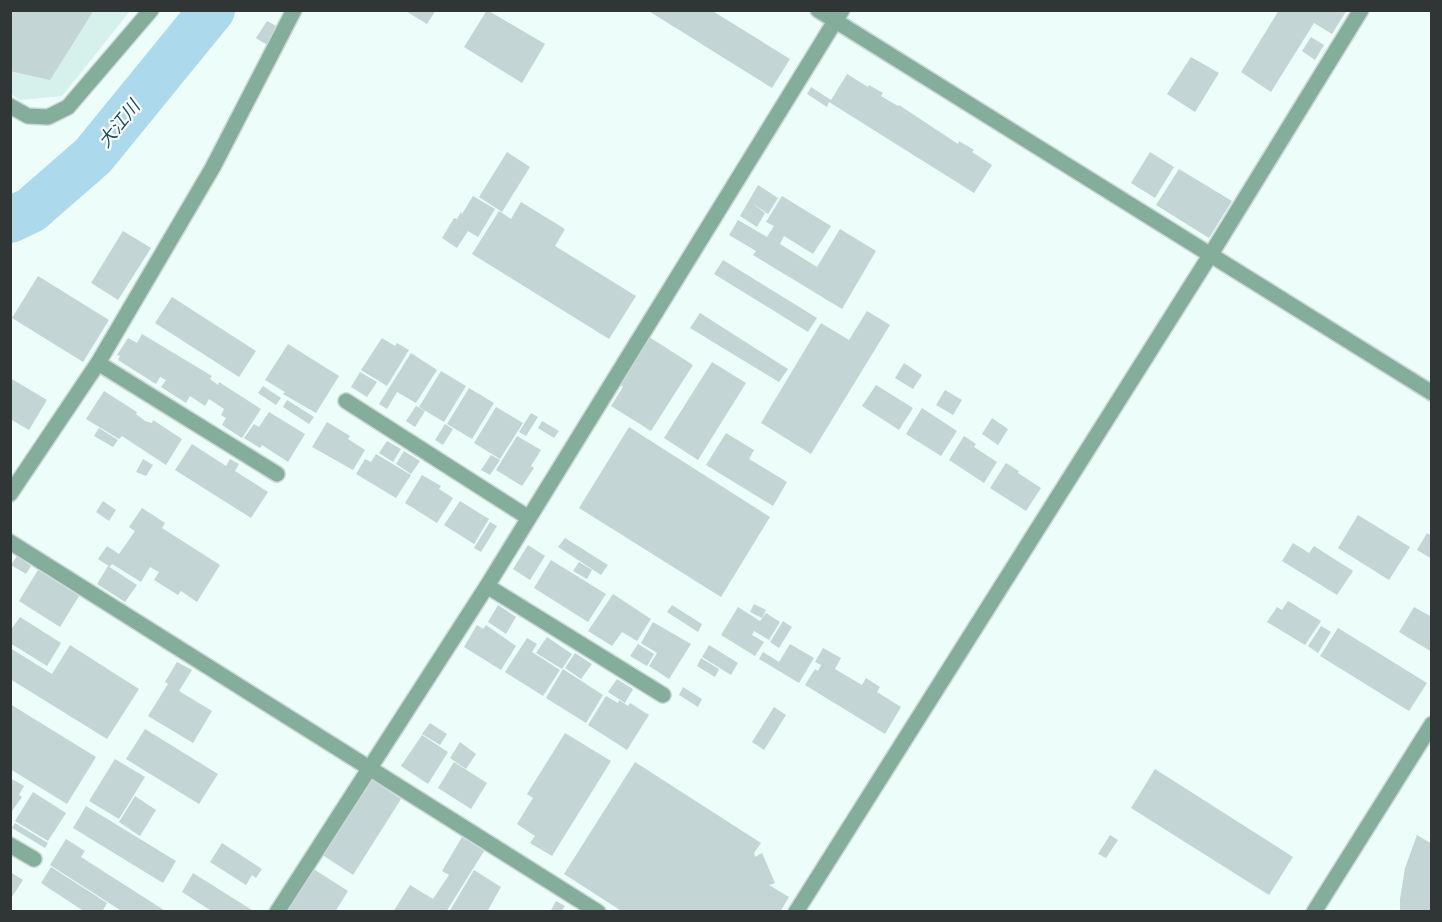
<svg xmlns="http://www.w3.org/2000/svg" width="1442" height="922" viewBox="0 0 1442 922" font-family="Helvetica,'Noto Sans JP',sans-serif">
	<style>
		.built { fill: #d6f0ec }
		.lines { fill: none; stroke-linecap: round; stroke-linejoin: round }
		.river { stroke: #acd9eb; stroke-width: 46 }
		.building { fill: #c4d5d6 }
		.minor-casing { stroke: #cad9d7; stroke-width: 18 }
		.minor { stroke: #84ad9b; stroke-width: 15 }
		.labels { text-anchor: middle; stroke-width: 4.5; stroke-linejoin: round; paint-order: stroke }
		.water-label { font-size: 18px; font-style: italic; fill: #154f63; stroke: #fff }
	</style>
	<rect width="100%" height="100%" fill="#ecfdfa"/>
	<path class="built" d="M10 11H130L62 96 20 100 11 94Z"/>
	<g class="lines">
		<path class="river" d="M10 220 31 210 93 156 212 10"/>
	</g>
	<path class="building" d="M10 10H94L50 80 10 71Z
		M404 10H436L427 24Z
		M487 10 545 44 522 83 464 47Z
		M647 10H711L790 59 772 88Z
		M1279 10H1347L1332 34 1314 23 1271 92 1241 72Z
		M267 21 280 28 269 46 256 38Z
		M1311 37 1324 45 1315 60 1302 51Z
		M1191 57 1219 73 1195 112 1167 94Z
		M847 74 868 87 869 85 883 93 881 96 898 106 899 105 958 144 959 141 974 150 972 152 992 165 974 193 829 102 827 107 807 94 811 87 831 100Z
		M507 152 530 167 502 212 479 197Z
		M1150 152 1174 167 1155 198 1131 183Z
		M1179 169 1232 201 1209 238 1156 205Z
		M758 185 778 198 768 214 752 203 765 213 757 227 740 216Z
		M473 196 495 209 478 237 468 231 457 248 442 238 454 218 457 219 461 212 462 214Z
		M782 196 831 226 813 254 784 236 780 244 817 267 840 229 876 251 842 309 753 255 756 251 729 235 738 220 767 237 774 226 766 222Z
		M521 202 565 229 555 246 636 296 609 339 472 254 499 211 511 219Z
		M123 231 151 248 118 300 91 283Z
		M723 260 817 318 808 332 714 274Z
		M38 276 109 320 83 362 12 318Z
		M172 297 256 351 239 377 155 323Z
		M867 311 890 325 811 454 761 423 821 323 849 340Z
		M700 313 788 369 779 382 690 328Z
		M142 334 212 376 210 379 218 385 219 382 261 409 242 438 222 425 226 418 221 415 224 409 209 399 205 406 190 396 186 403 161 387 166 380 160 377 156 384 118 360 120 356 117 355 128 338 137 343Z
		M646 335 693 365 651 431 611 406 623 387 617 383Z
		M382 338 395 346 397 343 409 350 387 386 361 370Z
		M288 344 339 376 316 413 283 394 285 392 265 380Z
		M411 353 437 370 416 403 397 392 387 409 379 404Z
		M712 362 746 383 698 460 664 438Z
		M904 363 922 375 913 389 895 378Z
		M441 371 466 386 444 422 419 407Z
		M360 372 377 382 367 397 351 387Z
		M10 378 47 400 29 430 10 419Z
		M876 385 913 408 899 430 862 406Z
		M263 386 281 398 276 405 258 393Z
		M469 388 494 403 472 439 447 424Z
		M945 390 962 400 953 415 936 405Z
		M104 391 137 412 136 414 145 421 152 423 153 420 182 439 166 465 122 436 119 439 86 419Z
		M287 400 314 417 309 424 283 407Z
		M416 406 425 411 415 427 406 421Z
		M496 407 523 423 500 459 474 443Z
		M922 408 957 431 941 456 906 434Z
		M269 412 305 434 288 462 262 445 260 448 244 438 254 424 259 427Z
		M531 413 538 417 526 436 519 432Z
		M992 418 1008 429 998 445 982 434Z
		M542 421 559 431 554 438 538 428Z
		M327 422 350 436 348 439 365 450 353 470 312 447Z
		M445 424 453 429 443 445 435 440Z
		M629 427 770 517 721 597 579 508Z
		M99 428 118 440 113 447 94 436Z
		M726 433 754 450 749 459 787 482 773 506 706 465Z
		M517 436 541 450 531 466 534 468 522 486 496 470Z
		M964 436 976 444 974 447 997 462 984 483 949 460Z
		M387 441 401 449 393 462 379 453Z
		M192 444 226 466 230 459 239 464 235 471 268 492 251 518 175 470Z
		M404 451 420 461 411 474 396 464Z
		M376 454 411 475 396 498 356 474 365 459 371 462Z
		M491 455 500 460 490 475 481 470Z
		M143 459 153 465 146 476 136 472Z
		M1006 463 1019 471 1018 473 1041 488 1026 511 990 488Z
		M422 475 441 486 439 489 453 498 437 523 405 503Z
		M103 501 116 510 109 521 96 512Z
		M460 501 489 519 474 544 444 525Z
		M142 508 165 523 162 528 220 565 197 602 181 591 178 595 154 580 159 572 150 567 141 582 112 564 110 567 98 559 107 546 119 554 135 531 129 527Z
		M1358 515 1410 547 1389 580 1338 548Z
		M490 522 497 526 481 552 474 548Z
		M1427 533 1432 536V559L1417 550Z
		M565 538 608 565 601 575 558 547Z
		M1293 543 1309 553 1314 546 1353 571 1337 595 1282 561Z
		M528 545 545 556 530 580 513 569Z
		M17 556 31 566 26 574 11 565Z
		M551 560 606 594 588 622 534 588Z
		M579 562 592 570 587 579 573 571Z
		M108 566 137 585 125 602 97 584Z
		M38 570 79 596 60 627 19 601Z
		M613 594 651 619 637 641 622 632 612 646 588 631Z
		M1288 601 1321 621 1305 645 1267 622 1277 607 1282 610Z
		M754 604 766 610 762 618 750 612Z
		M498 605 516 617 506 634 488 622Z
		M672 605 702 624 698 632 667 612Z
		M738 607 760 621 766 613 780 622 769 640 754 631 752 635 764 642 755 656 721 635Z
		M1414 607 1432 617V652L1399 632Z
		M20 617 61 643 47 666 10 643V631Z
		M783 621 792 627 779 648 770 642Z
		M653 622 691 644 669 679 649 666 657 653 641 643Z
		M477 625 483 629 486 625 516 646 501 670 464 647Z
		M1321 626 1331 632 1318 653 1308 646Z
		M1338 628 1427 683 1409 711 1320 656Z
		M547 637 572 654 562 669 536 653Z
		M527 638 537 644 532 652 560 670 543 696 505 672Z
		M638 644 654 654 647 666 630 656Z
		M790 644 814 658 799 683 759 659 763 652 779 662Z
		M70 645 139 689 107 739 10 679V648L52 674Z
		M709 645 738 663 731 675 702 657Z
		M823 648 841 658 835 669 862 685 866 678 880 687 877 692 901 707 885 734 805 685 815 669 818 671 821 665 815 662Z
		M575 653 592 664 581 679 565 668Z
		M701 658 719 669 715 677 697 666Z
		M177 662 192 670 179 691 212 711 193 743 148 716 168 684 165 682Z
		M563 669 603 695 586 723 546 698Z
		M617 679 633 689 625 703 608 692Z
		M683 687 702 699 698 707 679 695Z
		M606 696 618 703 619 700 628 706 630 703 649 715 627 750 588 725Z
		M10 704 96 757 67 804 10 769Z
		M774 707 786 715 764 750 752 742Z
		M430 723 447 734 440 745 422 734Z
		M145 729 218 774 199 804 126 759Z
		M565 733 611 761 552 856 530 843 535 836 517 824 533 798 527 794Z
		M422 735 448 752 428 784 401 766Z
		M460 742 476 754 466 769 450 758Z
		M115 759 145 777 119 819 89 801Z
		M454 762 487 783 471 809 438 788Z
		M635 762 761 843 754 853 755 857 762 853 775 883 769 885 789 897 780 912H623L564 874Z
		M1155 769 1293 857 1269 895 1131 808Z
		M10 778 24 786 19 795 22 797 10 814Z
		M369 778 401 799 353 875 321 854Z
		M33 792 66 813 48 841 15 821Z
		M135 796 156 810 140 836 119 822Z
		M86 806 176 861 163 883 73 828Z
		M15 823 48 843 45 848 12 828Z
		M1110 835 1118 840 1106 858 1098 854Z
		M1417 835 1432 844V911L1400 912V899L1405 868Z
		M462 837 484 851 446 912H393L410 885 433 899 449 875 442 871Z
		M66 839 85 851 81 857 167 912H123L50 865Z
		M222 843 262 869 256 878 252 875 246 885 210 862Z
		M51 867 107 903 102 912H85L41 883Z
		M312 868 348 891 335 912H285Z
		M474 870 501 887 487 912H449Z
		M10 872 23 880 10 900Z
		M193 873 252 910 250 912H213L182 892Z
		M556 901 565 906 561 912H550Z"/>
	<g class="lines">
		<g class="minor-casing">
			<path id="minor" d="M818 10 1432 393
				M10 106 28 116 48 117 68 107 151 10
				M98 363 277 474
				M346 401 529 518
				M10 494 98 363 213 167 294 10
				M10 542 598 912
				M487 586 663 695
				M10 845 34 859
				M277 912 487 586 842 10
				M796 912 1211 254 1361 10
				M1314 912 1432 724"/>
		</g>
		<use href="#minor" class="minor"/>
	</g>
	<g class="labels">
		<g class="water-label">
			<text transform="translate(119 124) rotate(-51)" y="6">大江川</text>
		</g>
	</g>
	<rect width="1442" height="922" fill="none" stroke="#2f3635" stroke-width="24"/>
</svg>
